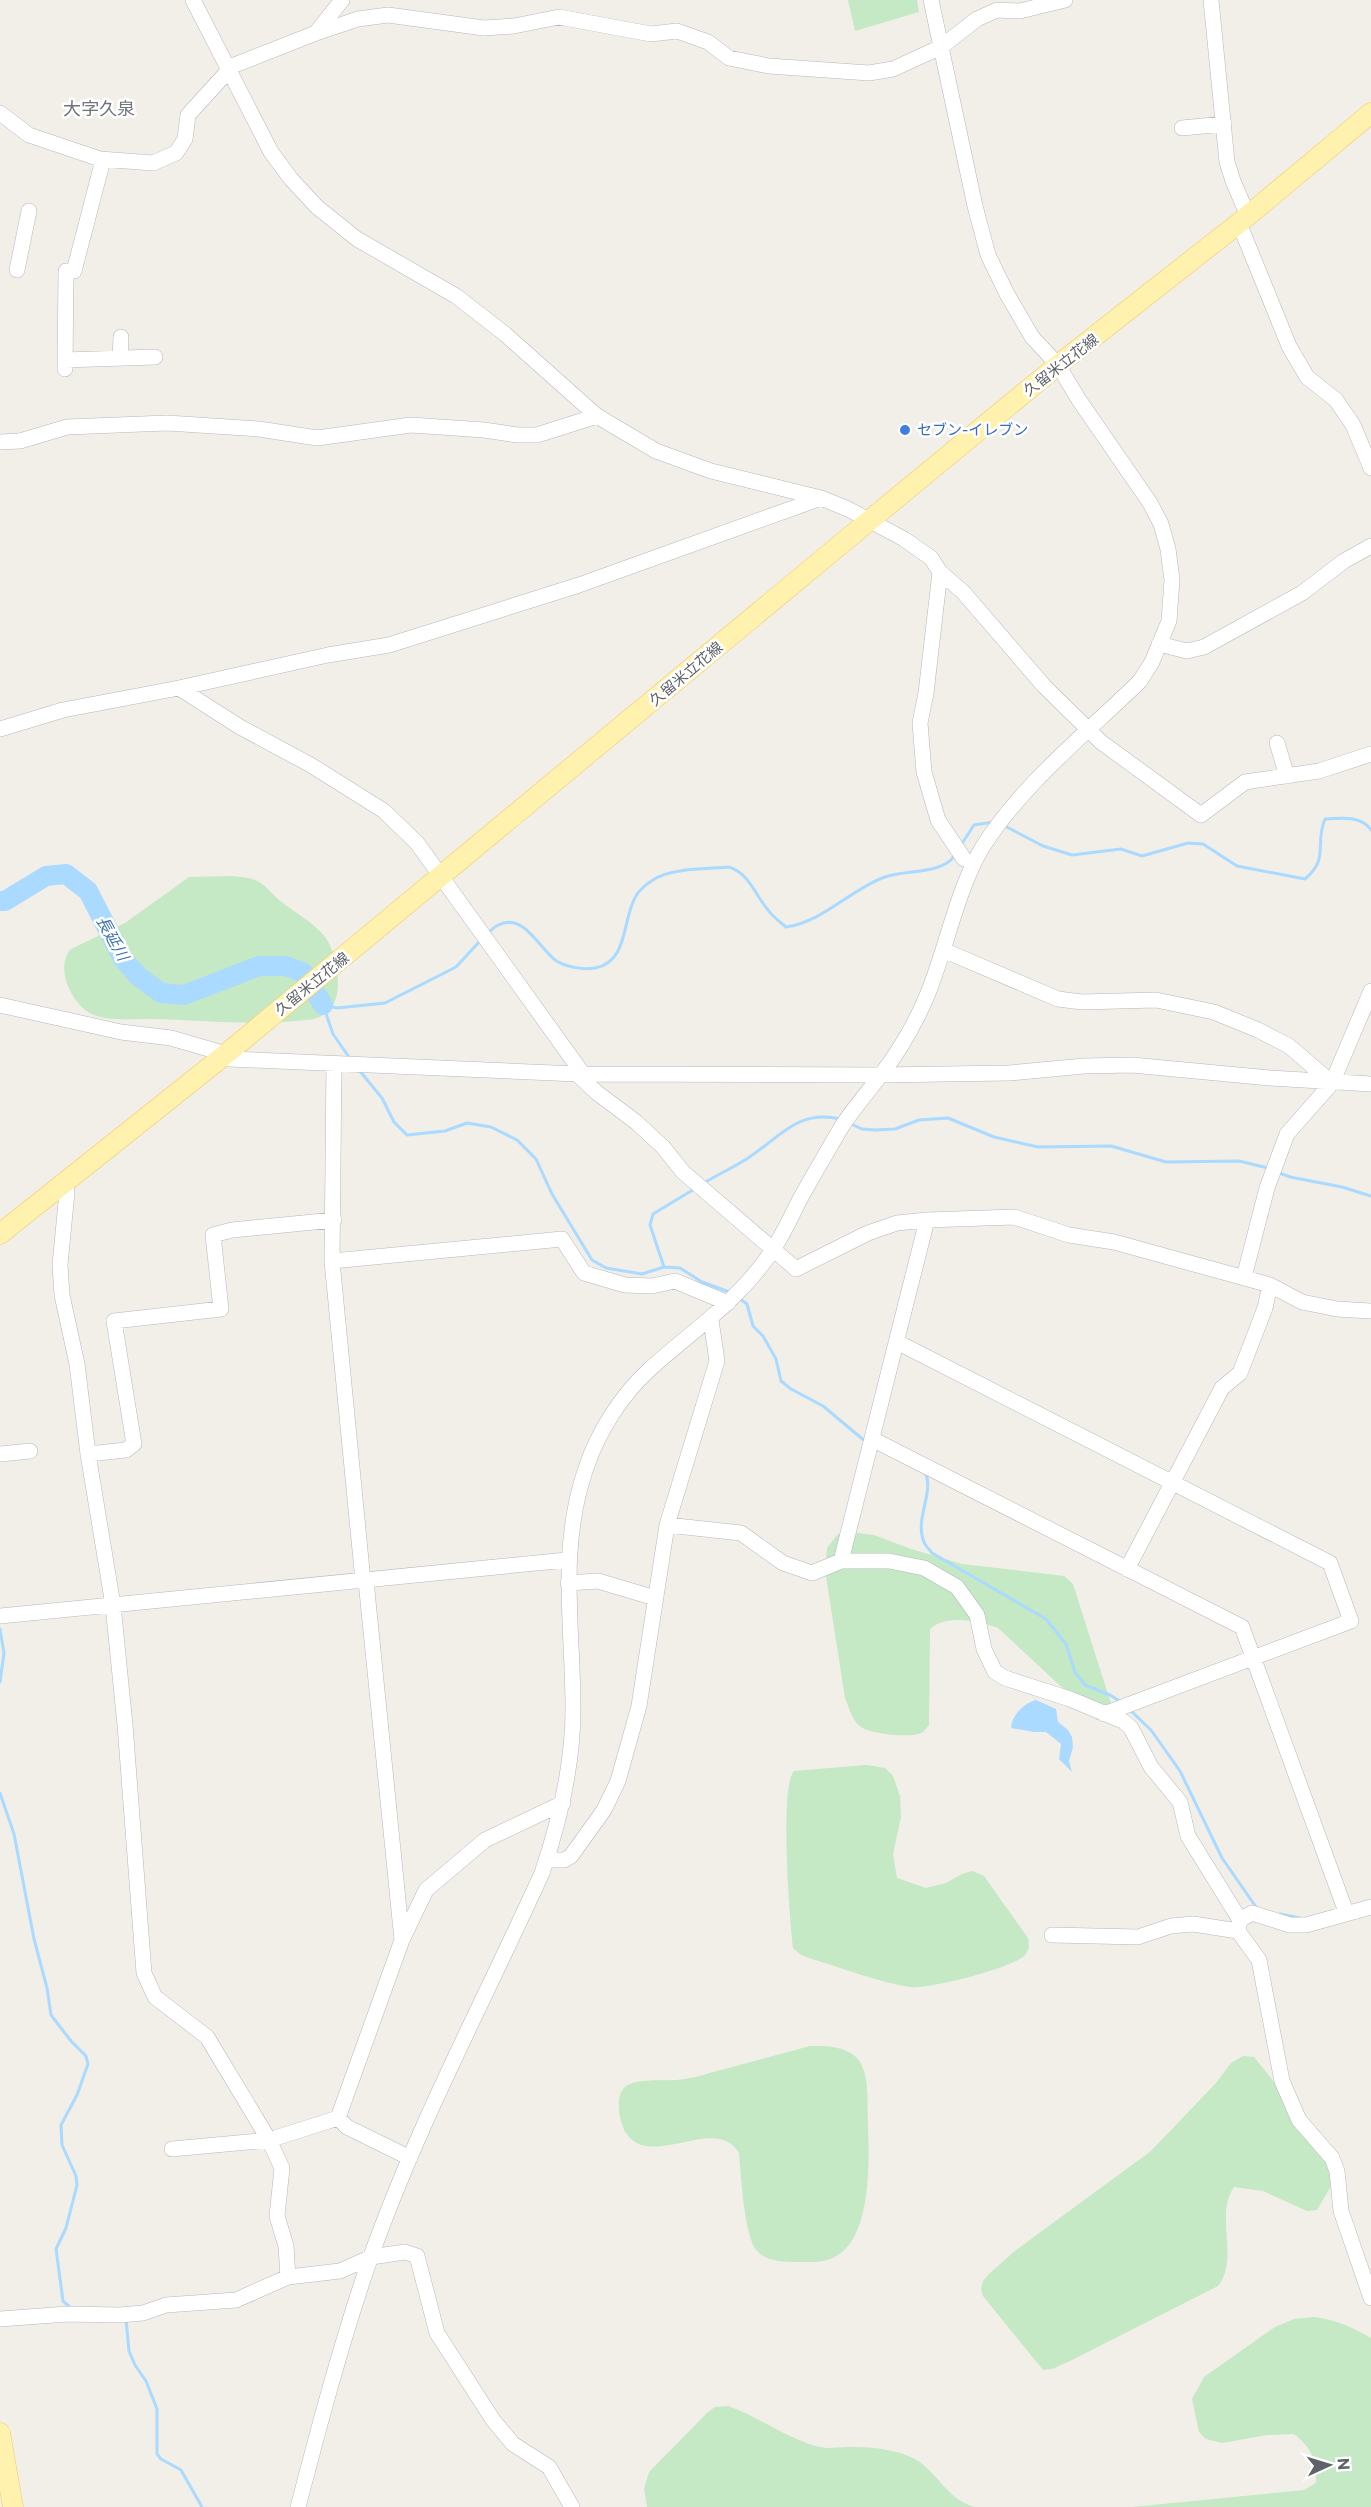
<svg xmlns="http://www.w3.org/2000/svg" width="1371" height="2507" viewBox="0 0 1371 2507" font-family="Commissioner,'Noto Sans JP',sans-serif">
	<style>
		.green { fill: #c5e8c5 }
		.water { fill: #aadaff }
		.lines { fill: none; stroke-linecap: round; stroke-linejoin: round }
		.stream { stroke: #aadaff; stroke-width: 3 }
		.river { stroke: #aadaff; stroke-width: 20 }
		.minor-casing { stroke: #b5b8bc; stroke-width: 16 }
		.major-casing { stroke: #f2c960; stroke-width: 21 }
		.minor { stroke: #fff; stroke-width: 15 }
		.major { stroke: #fff2af; stroke-width: 20 }
		.shop-dot { fill: #3f7fe0; stroke: #fff; stroke-width: 2 }
		.labels { text-anchor: middle; stroke-width: 5; stroke-linejoin: round; paint-order: stroke }
		.street-label { font-size: 15px; fill: #5f6368; stroke: #fff }
		.shop-label { font-size: 15px; fill: #366cbe; stroke: #fff; text-anchor: start }
		.water-label { font-size: 16px; font-style: italic; fill: #4174aa; stroke: #fff }
		.quarter-label { font-size: 18px; fill: #70757a; stroke: #fff }
	</style>
	<rect width="100%" height="100%" fill="#f1efe8"/>
	<path class="green" d="M848 0H917L919 12 855 31Z
		M232 876C239 877 248 877 255 880 265 884 271 893 279 900 294 912 313 922 325 937 338 954 347 1004 323 1015 318 1018 311 1020 306 1020 255 1026 201 1020 150 1019 135 1019 105 1021 92 1014 72 1005 54 967 71 949L125 923 189 877Z
		M850 1532 874 1535 911 1549 962 1564 1064 1576 1073 1584 1113 1710 1105 1721 1097 1720 998 1628C978 1621 947 1614 930 1629L929 1725C927 1727 925 1730 923 1732 913 1739 871 1734 861 1727 852 1721 849 1707 845 1698L825 1570 827 1548 838 1534Z
		M866 1765 885 1768 893 1776 900 1796 901 1817 893 1854 897 1878 926 1888 946 1883 962 1874 972 1871 984 1876 1028 1938C1029 1944 1030 1950 1025 1955 1016 1967 926 1990 911 1987 881 1983 842 1968 812 1959L801 1955 793 1948C790 1920 779 1788 794 1771Z
		M810 2046C826 2046 850 2046 860 2062 870 2079 867 2106 868 2125 869 2161 873 2248 827 2260 817 2263 806 2262 795 2262 783 2262 766 2261 757 2251 744 2237 741 2174 739 2153 716 2113 651 2171 626 2133 619 2122 614 2095 626 2086 638 2078 662 2081 676 2080 691 2079 706 2074 721 2070 751 2062 780 2054 810 2046Z
		M1243 2056 1254 2057 1327 2147 1331 2186 1317 2210 1307 2211 1263 2191 1234 2187C1214 2216 1240 2258 1218 2286L1070 2361 1052 2369 1043 2370 983 2296 981 2289 983 2281 990 2273 1016 2250 1151 2151 1216 2083 1231 2063Z
		M1314 2317C1336 2320 1352 2327 1371 2338V2507H1132L1304 2490 1316 2483C1317 2461 1312 2448 1294 2434L1267 2435 1222 2443 1206 2439 1199 2432 1192 2399 1204 2377 1275 2327 1294 2319Z
		M728 2406C760 2417 788 2440 820 2447 829 2449 839 2447 848 2447 870 2447 890 2448 911 2457 937 2469 946 2500 975 2507H647L644 2489 649 2472 708 2412 715 2407Z"/>
	<path class="water" d="M1036 1700 1056 1709 1058 1722 1068 1730 1072 1737 1073 1747 1069 1761 1072 1772 1059 1759 1061 1744 1046 1732H1034L1011 1728C1012 1715 1023 1704 1036 1700Z"/>
	<g class="lines">
		<path class="stream" d="M1003 825 1043 846 1072 855 1121 849 1142 856 1188 843 1203 844 1237 866 1305 879C1330 858 1314 845 1325 819 1340 818 1361 815 1371 830
			M961 845 974 825 994 822
			M487 934C517 902 535 943 555 960 565 967 583 970 595 968 629 962 622 918 636 896 639 890 648 883 653 880 669 868 708 869 729 867 750 874 755 895 768 910 773 917 780 922 786 927 823 922 851 889 885 877 905 870 943 874 954 856
			M323 1005 333 1034 351 1060
			M324 1005 337 1008 385 1003 456 967 480 941
			M359 1070 382 1098 394 1122 407 1135 445 1131 467 1123 491 1127 517 1140 536 1159 552 1194 592 1260 606 1268 642 1274 664 1267 680 1268 702 1282 732 1293
			M851 1124 862 1129 875 1130 895 1129 919 1120 948 1118 994 1137 1038 1147 1111 1146 1166 1162 1239 1161 1268 1168
			M1277 1172 1290 1177 1342 1187 1371 1196
			M704 1183C717 1175 732 1168 745 1160 779 1139 796 1109 840 1119
			M664 1267 650 1225 653 1214 696 1188
			M740 1299 747 1304 753 1326 763 1336 776 1359 781 1381 791 1389 823 1406 866 1442
			M925 1472C935 1492 914 1519 924 1542 925 1546 930 1550 932 1553L1046 1619 1066 1644 1075 1672 1085 1685 1110 1695 1121 1702
			M0 1629 4 1653 0 1682
			M1130 1710 1151 1730 1180 1771 1222 1858 1256 1907
			M0 1793 14 1834 34 1939 47 1988 51 2015 71 2041 86 2056 88 2064 77 2095 61 2125 62 2145 76 2176 77 2185 66 2228 56 2249 63 2301 71 2308
			M1280 1914 1300 1918
			M126 2319 129 2351 135 2365 146 2381 157 2409V2454L161 2459 181 2470 202 2507"/>
		<path class="river" d="M0 901H5L46 876 66 874 88 891 123 959 138 976 161 993 184 995 259 966H286L304 973 323 1005"/>
		<g class="minor-casing">
			<path id="minor" d="M193 0 271 152 291 179 317 207 357 239 456 296 505 334 597 416 656 451 711 471 821 498 848 509 904 539 931 558 940 572 963 592 1044 686 1101 742 1201 815 1245 782 1319 771 1371 754
				M1211 0 1227 162 1233 181 1248 216
				M316 33 342 0
				M227 68 316 33 358 19 388 15 484 28 514 26 559 17 651 34 677 31 708 42 729 58 769 66 869 73 893 69 941 47 977 19 997 10 1020 11 1065 0
				M0 113 29 135 100 159 153 163 176 153 185 139 188 115 229 70
				M1182 128 1224 124
				M1239 223 1289 346 1307 377 1336 400 1353 425 1371 468
				M17 270 29 211
				M74 271 103 160
				M120 358 121 337
				M65 360 155 357
				M65 369 66 271
				M0 442 20 441 67 427 167 423 259 429 317 438 411 425 484 430 517 435H537L597 416
				M940 572 926 693 920 723 924 772 938 820 964 859
				M1159 644 1187 651 1204 647 1302 593 1344 561 1371 546
				M179 688 240 727 309 764 384 811 417 843 583 1074
				M0 729 63 710 179 688 328 655 389 645 579 585 821 498
				M1277 743 1287 776
				M943 950 1058 999 1082 1002 1156 1000 1214 1012 1258 1030 1289 1046 1332 1083
				M0 1005 121 1032 171 1038 226 1054 230 1059 577 1074 881 1075 1009 1073 1084 1066 1132 1065 1270 1078 1371 1084
				M334 1064 332 1261 363 1581
				M577 1074 596 1092 636 1122 663 1147 683 1172 796 1269 868 1233 897 1223 927 1220 1014 1217 1069 1235 1114 1242 1270 1285 1302 1302 1337 1309 1371 1311
				M64 1181 67 1192 60 1265 62 1295 77 1364 88 1454 113 1605 125 1725 144 1973 155 1997 207 2037 269 2140 282 2168 277 2216 286 2246 288 2277
				M332 1261 562 1239 584 1273 625 1285 652 1286 675 1281 728 1303
				M1244 1277 1267 1188 1287 1134 1332 1083 1371 991
				M897 1342 1330 1563 1351 1621 1104 1714
				M872 1439 1242 1627 1346 1912
				M0 1454 30 1451
				M88 1454 126 1450 134 1444 114 1321 221 1309 213 1235 232 1230 334 1220
				M667 1525 741 1533 783 1563 812 1573 841 1561H889L924 1568 957 1587 977 1615 984 1649 995 1672 1005 1678 1070 1699 1123 1721 1131 1728 1151 1767 1180 1802 1188 1836 1240 1920 1238 1931
				M841 1561 927 1220
				M1127 1569 1222 1388 1240 1373 1265 1308 1270 1285
				M366 1581 402 1940
				M568 1583 598 1581 655 1598
				M0 1616 567 1560
				M546 1860H564L571 1856 604 1810 618 1781 639 1706 667 1525 717 1361 711 1320
				M1240 1920 1252 1913 1290 1925H1306L1371 1907
				M1052 1935 1138 1937 1171 1926 1193 1924 1238 1931 1259 1960 1282 2081 1299 2120 1332 2158 1337 2171 1341 2211 1371 2298
				M338 2118 347 2127 410 2158
				M172 2149 269 2140 338 2118 402 1940 426 1890 485 1840 563 1803
				M0 2319 68 2314 120 2315 143 2313 166 2305 236 2300 288 2277 340 2271 371 2257 405 2252 417 2256 437 2333 493 2420 513 2444 549 2467 572 2507
				M298 2507C320 2423 342 2340 370 2259 417 2126 484 2001 542 1873 560 1820 573 1765 573 1709 573 1625 558 1549 586 1468 598 1432 622 1394 650 1369 693 1330 736 1303 770 1254 782 1237 791 1217 800 1199 814 1174 828 1150 842 1126 854 1108 867 1093 880 1076 898 1053 914 1026 926 998 946 951 956 892 982 848 1021 785 1087 733 1140 681L1152 662 1169 621 1172 580 1168 549 1161 524 1150 503 1079 400 1058 365 1032 337 1007 294 988 255 975 206 931 0"/>
		</g>
		<g class="major-casing">
			<path id="major" d="M0 1234 226 1054 870 520 1058 365 1239 223 1371 113
				M0 2433 13 2507"/>
		</g>
		<use href="#minor" class="minor"/>
		<use href="#major" class="major"/>
	</g>
	<circle class="shop-dot" cx="905" cy="430" r="6"/>
	<g class="labels">
		<g class="street-label">
			<text transform="translate(1061 365) rotate(-38)" y="5">久留米立花線</text>
			<text transform="translate(686 674) rotate(-40)" y="5">久留米立花線</text>
			<text transform="translate(312 984) rotate(-39)" y="5">久留米立花線</text>
		</g>
		<g class="shop-label">
			<text x="917" y="435">セブン-イレブン</text>
		</g>
		<g class="water-label">
			<text transform="translate(113 938) rotate(61)" y="6">長延川</text>
		</g>
		<g class="quarter-label">
			<text x="99" y="115">大字久泉</text>
		</g>
	</g>
	<g transform="translate(1329 2465) rotate(86)" stroke="#ffffff" stroke-width="4.5" paint-order="stroke">
	<path d="M0-4.5L10 22L0 15L-10 22Z" fill="#5f6368"/>
	<text y="-9" font-size="16" font-weight="bold" text-anchor="middle" fill="#5f6368">N</text>
	</g>
</svg>
